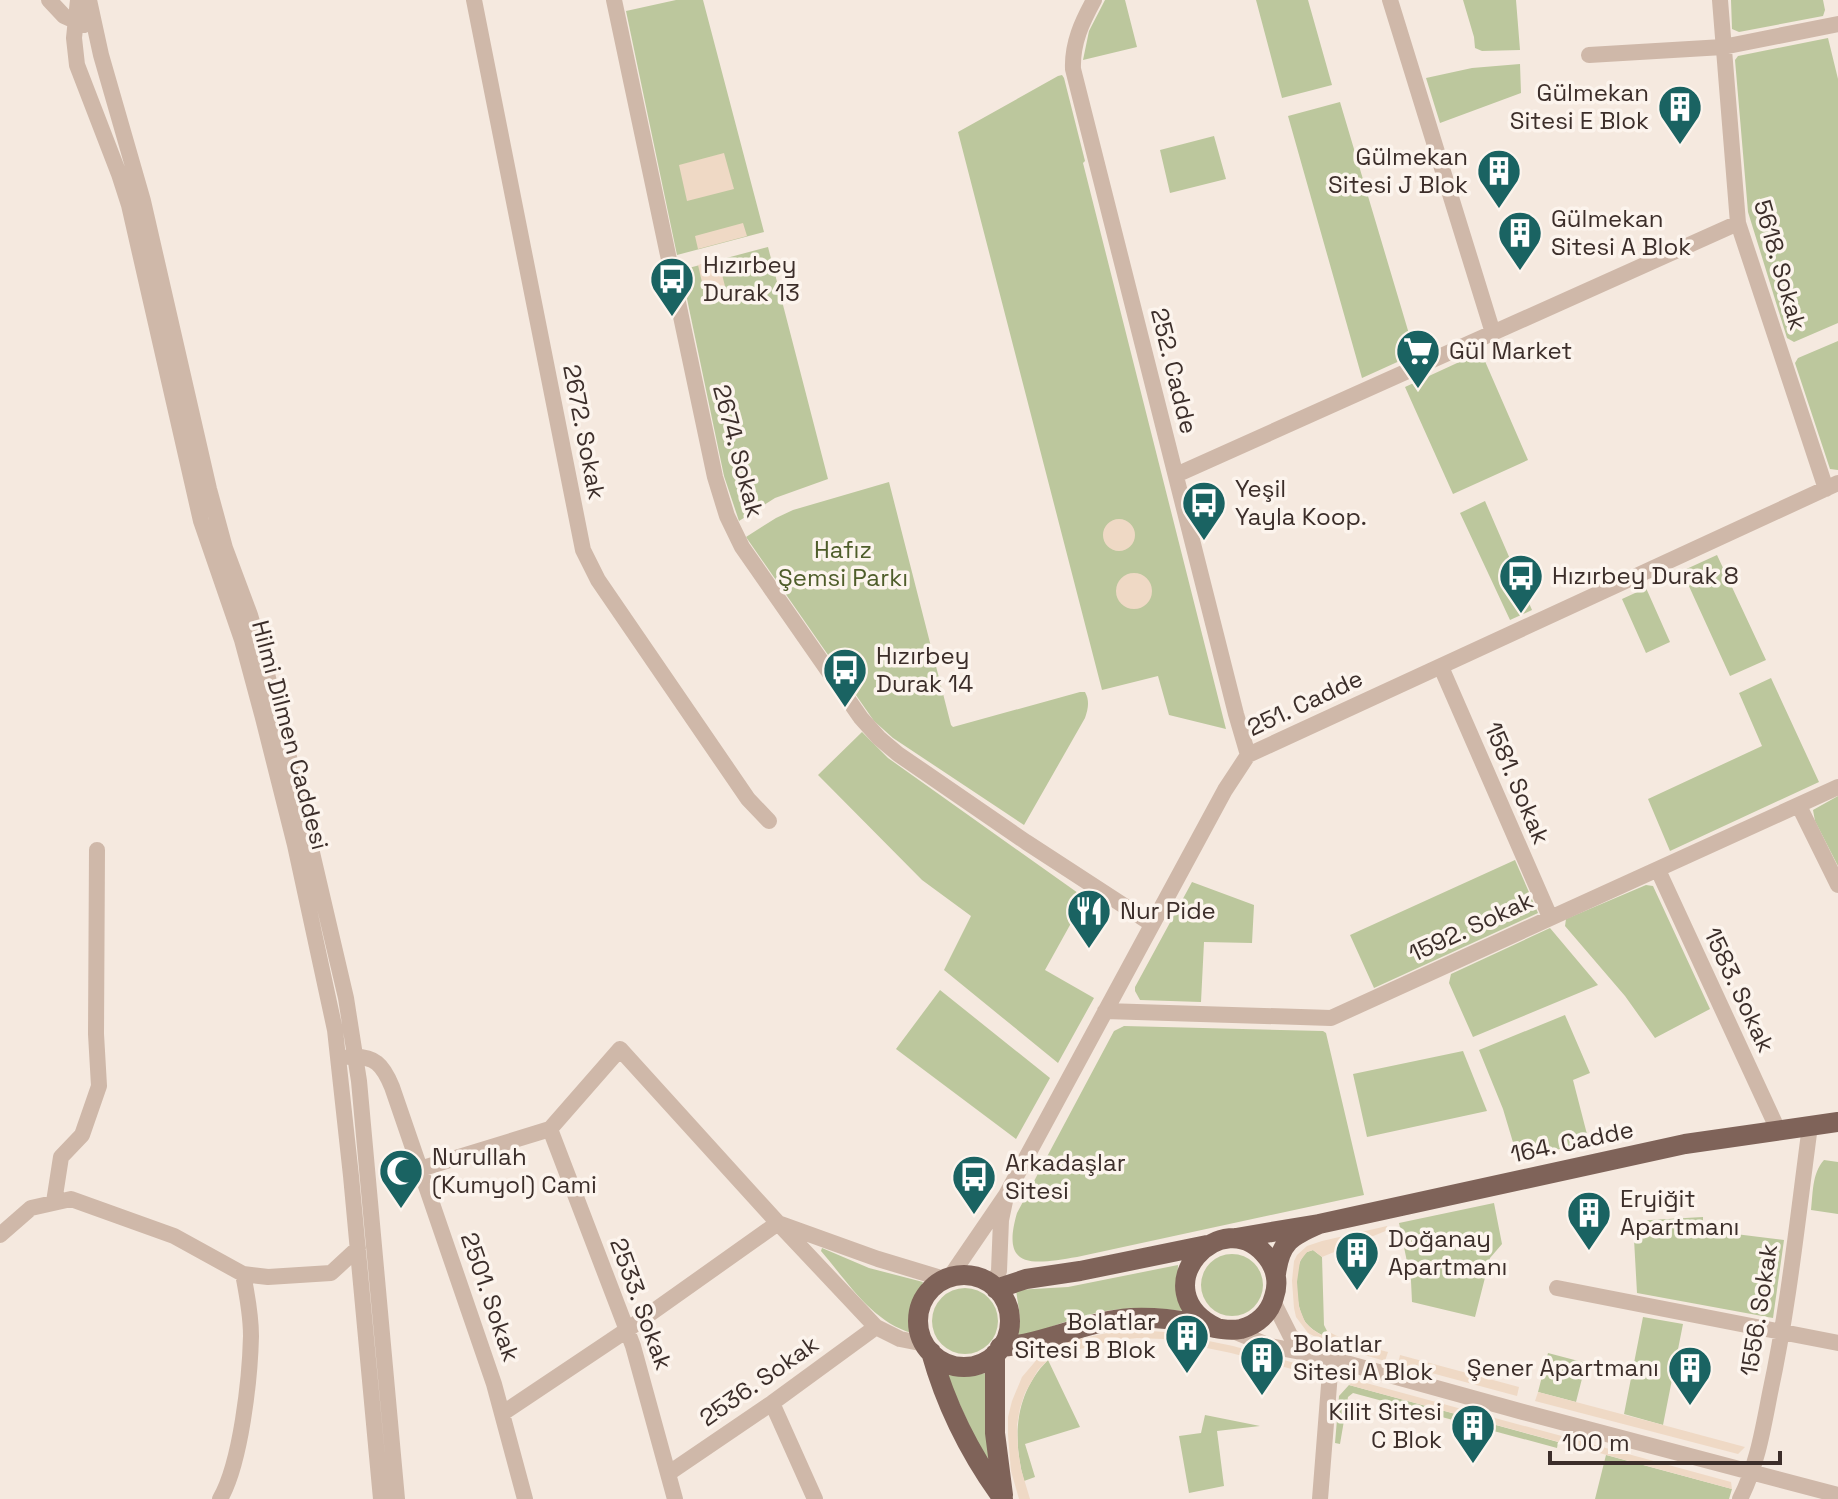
<svg xmlns="http://www.w3.org/2000/svg" width="1838" height="1499" viewBox="0 0 1838 1499" font-family="'Space Grotesk',sans-serif">
	<style>
		.green { fill: #bcc79d }
		.plaza { fill: #efd9c5 }
		.lines { fill: none; stroke-linecap: round; stroke-linejoin: round }
		.minor { stroke: #cfb8a9; stroke-width: 16 }
		.major { stroke: #7f6359; stroke-width: 20 }
		.labels { text-anchor: middle; stroke-width: 7; stroke-linejoin: round; paint-order: stroke }
		.poi-label { font-size: 24px; fill: #3c2e2a; stroke: #fcf4ed; text-anchor: start }
		.street-label { font-size: 24px; fill: #3c2e2a; stroke: #fcf4ed }
		.park-label { font-size: 24px; fill: #4e5d2a; stroke: #fcf4ed }
	</style>
	<rect width="100%" height="100%" fill="#f5e9df"/>
	<path class="green" d="M676 0H703L764 232 677 255 626 11Z
		M1105 0H1125L1137 47 1083 60 1089 31Z
		M1256 0H1308L1332 85 1282 98Z
		M1463 0H1516L1520 50 1482 51 1475 48 1474 37Z
		M1731 0H1823L1825 10 1823 16 1739 32 1732 29Z
		M1828 38 1838 79V323L1794 342 1787 338 1748 212 1735 60 1738 56Z
		M1520 64 1521 93 1440 123 1426 78 1472 68Z
		M1062 75 1064 78 1085 161 1083 163 1226 729 1169 715 1158 676 1102 690 958 132 1058 76Z
		M1340 102 1415 354 1362 378 1288 116Z
		M1214 136 1226 179 1170 193 1160 150Z
		M768 247 828 479 775 498 739 521 724 476 681 270Z
		M1838 341V470L1830 469 1795 363 1798 358Z
		M1481 352 1528 460 1453 494 1405 387Z
		M889 482 951 725 953 727 1080 692H1085C1090 701 1088 709 1085 718L1024 825 893 738 874 721 746 537 776 518 793 510Z
		M1485 501 1532 610 1510 620 1460 513Z
		M1717 555 1766 660 1730 676 1682 571Z
		M1646 588 1670 642 1646 653 1622 599Z
		M1771 678 1819 782 1670 851 1648 799 1762 746 1739 693Z
		M862 732 888 758 1085 898 1045 970 1094 998 1058 1063 944 970 971 916 922 880 818 775Z
		M1838 796V866L1815 821 1813 810Z
		M1515 860 1538 913 1374 988 1350 935Z
		M1192 882 1254 905 1252 943 1204 942 1201 1002 1140 1000 1135 991V987Z
		M1646 885 1653 886 1710 1009 1655 1038 1625 996 1565 926 1566 919Z
		M1550 928 1598 985 1473 1037 1449 983 1451 974Z
		M940 990 1050 1078 1016 1139 896 1049Z
		M1565 1015 1590 1073 1573 1080 1589 1142 1518 1159 1503 1109 1479 1050Z
		M1124 1026 1323 1031 1326 1033 1364 1195 1077 1257C1034 1264 1000 1271 1017 1213L1114 1031Z
		M1463 1051 1487 1111 1367 1137 1353 1074Z
		M1824 1160 1838 1162V1214L1811 1210C1813 1193 1812 1173 1824 1160Z
		M1494 1203 1502 1244 1490 1258 1475 1317 1412 1302 1411 1281 1399 1223Z
		M1703 1217V1230L1784 1240 1773 1318 1637 1293 1633 1221Z
		M822 1248 869 1268 923 1282 913 1308 912 1333C872 1322 847 1281 821 1251Z
		M1313 1250 1322 1257 1324 1325 1327 1331 1322 1335C1316 1332 1310 1328 1306 1323 1296 1310 1293 1272 1302 1258 1305 1252 1307 1252 1313 1250Z
		M1201 1285a31 31 0 1 1 62 0a31 31 0 1 1-62 0Z
		M1178 1265 1177 1289 1184 1311C1150 1307 1117 1306 1084 1316 1061 1322 1040 1332 1018 1338L1020 1317 1016 1290 1068 1287Z
		M932 1321a33 33 0 1 1 66 0a33 33 0 1 1-66 0Z
		M1643 1317 1683 1324 1663 1425 1624 1414Z
		M1548 1353 1586 1363 1576 1402 1538 1392Z
		M1048 1360 1080 1427 1025 1444 1035 1477 1024 1481C1012 1437 1015 1393 1048 1360Z
		M944 1370C960 1376 971 1376 988 1373L992 1475Z
		M1349 1385 1558 1442 1557 1448 1353 1393 1348 1397 1340 1444 1335 1443 1339 1396Z
		M1205 1415 1260 1426 1217 1431 1224 1486 1189 1493 1179 1436 1201 1433Z
		M1606 1455 1732 1489 1729 1499H1595Z"/>
	<path class="plaza" d="M724 153 734 189 687 201 679 165Z
		M743 223 747 236 698 249 695 236Z
		M718 259 726 290 705 295 698 265Z
		M1103 535a16 16 0 1 1 32 0a16 16 0 1 1-32 0Z
		M1116 591a18 18 0 1 1 36 0a18 18 0 1 1-36 0Z
		M1387 1226 1388 1230 1322 1257 1313 1250 1307 1252 1300 1261 1297 1282 1299 1307 1305 1322 1312 1329 1321 1335 1327 1331 1349 1342 1388 1352 1385 1361 1333 1346 1308 1333 1296 1317 1294 1308 1292 1281 1294 1261 1297 1255 1307 1246 1322 1241Z
		M1136 1330 1165 1332 1233 1346 1313 1368 1318 1376 1231 1353 1163 1339 1137 1338 1110 1341 1058 1355 1048 1360 1038 1370 1025 1393 1020 1408 1017 1425 1018 1450 1021 1469 1030 1499H1019L1011 1471 1008 1435V1417L1012 1401 1022 1377 1039 1357 1052 1348 1069 1341 1112 1332Z
		M1400 1355 1519 1387 1517 1396 1398 1364Z
		M1355 1380 1731 1482 1732 1489 1349 1385Z
		M1538 1392 1663 1425 1745 1447 1738 1454 1535 1401Z"/>
	<g class="lines">
		<path class="minor" d="M49 0 64 16 84 25
			M78 0 74 38 77 65 119 174 129 205 201 521 242 640 263 718 295 845 335 1030 351 1176 381 1499
			M89 0 101 55 143 201 209 489 225 548 250 615 267 674 296 784 346 998 359 1081 397 1499
			M474 0 583 550 598 580 748 799 769 821
			M614 0 715 477 727 516 742 547 861 718 879 738 898 754 1026 842 1152 924
			M1094 0C1082 22 1072 43 1073 69L1236 714 1248 755
			M1390 0 1493 333
			M1720 0 1738 223 1826 489
			M1589 55 1723 47 1838 24
			M1176 475 1738 223
			M1441 667 1550 917
			M1799 806 1838 885
			M1658 870 1778 1130
			M1105 1011 1331 1018 1838 787
			M349 1057C375 1055 383 1065 392 1087L494 1384 525 1499
			M550 1129 633 1346 675 1499
			M420 1169 550 1129 620 1049 778 1223 627 1330 503 1413
			M54 1202 61 1157 82 1135 99 1086 96 1034 97 850
			M0 1235 31 1208 71 1199 174 1236 243 1274 268 1277 331 1273 358 1248
			M950 1277 1006 1195 1225 790 1248 755 1838 483
			M993 1286 999 1271 1001 1220 1005 1201
			M1557 1288 1838 1343
			M1273 1301 1290 1335 1309 1351
			M1231 1330 1270 1346 1317 1355 1523 1412 1838 1495
			M925 1344 900 1339 876 1327 778 1223 878 1259 944 1279
			M772 1403 815 1499
			M669 1473 772 1403 876 1327
			M220 1499C241 1463 250 1378 251 1336 251 1315 247 1294 243 1274
			M1320 1499 1331 1360
			M1740 1499C1757 1466 1763 1429 1770 1393 1789 1305 1798 1215 1810 1126"/>
		<path class="major" d="M1319 1224 1685 1144 1838 1122
			M1236 1238 1319 1224C1291 1236 1280 1242 1276 1274
			M918 1321a46 46 0 1 1 92 0a46 46 0 1 1-92 0Z
			M996 1289 1026 1279 1080 1271 1207 1245
			M1000 1347C1045 1344 1086 1321 1131 1318 1152 1317 1172 1319 1192 1323 1208 1326 1225 1332 1241 1329 1257 1325 1270 1313 1274 1297 1279 1283 1276 1268 1267 1257 1223 1199 1139 1290 1217 1328
			M931 1352C946 1406 970 1454 1003 1499
			M995 1354V1433L1003 1495"/>
	</g>
	<defs>
		<g id="building-pin" transform="scale(2.3)"><path d="M0 17L-7.5 6A9.5 9.5 0 1 1 7.5 6Z" fill="#1a6362" stroke="#fcf4ed"/><path d="M-4-6H4V6H1V3H-1V6H-4ZM-2.5-4.3h1.7v1.8h-1.7ZM.8-4.3h1.7v1.8H.8ZM-2.5-1h1.7V.8h-1.7ZM.8-1h1.7V.8H.8Z" fill="#fff"/></g>
		<g id="bus-pin" transform="scale(2.3)"><path d="M0 17L-7.5 6A9.5 9.5 0 1 1 7.5 6Z" fill="#1a6362" stroke="#fcf4ed"/><path d="M-5-6H5V4H4V6H2V4H-2V6H-4V4H-5ZM-3.5-4V0h7V-4ZM-3.5 1.2v1.5H-2V1.2ZM2 1.2v1.5H3.5V1.2Z" fill="#fff"/></g>
		<g id="supermarket-pin" transform="scale(2.3)"><path d="M0 17L-7.5 6A9.5 9.5 0 1 1 7.5 6Z" fill="#1a6362" stroke="#fcf4ed"/><path d="M-6-5.5h2.5l.6 2H6L4.5 2H-2.5L-4.4-4H-6ZM-1.5 3.2a1.3 1.3 0 1 0 .1 0ZM3 3.2a1.3 1.3 0 1 0 .1 0Z" fill="#fff"/></g>
		<g id="restaurant-pin" transform="scale(2.3)"><path d="M0 17L-7.5 6A9.5 9.5 0 1 1 7.5 6Z" fill="#1a6362" stroke="#fcf4ed"/><path d="M-5-6h1v4h1v-4h1v4h1v-4h1v5L-1.5 .5V6h-2V.5L-5-1ZM5-6V6H3V1.5H1.5Q1.5-4 5-6Z" fill="#fff"/></g>
		<g id="mosque-pin" transform="scale(2.3)"><path d="M0 17L-7.5 6A9.5 9.5 0 1 1 7.5 6Z" fill="#1a6362" stroke="#fcf4ed"/><path d="M3.5-4.9A6 6 0 1 0 3.5 4.9A5 5 0 1 1 3.5-4.9Z" fill="#fff"/></g>
	</defs>
	<g fill-rule="evenodd">
		<use href="#building-pin" x="1680" y="107"/>
		<use href="#building-pin" x="1499" y="171"/>
		<use href="#building-pin" x="1520" y="233"/>
		<use href="#bus-pin" x="672" y="279"/>
		<use href="#supermarket-pin" x="1418" y="351"/>
		<use href="#bus-pin" x="1204" y="503"/>
		<use href="#bus-pin" x="1521" y="576"/>
		<use href="#bus-pin" x="845" y="670"/>
		<use href="#restaurant-pin" x="1089" y="911"/>
		<use href="#mosque-pin" x="401" y="1171"/>
		<use href="#bus-pin" x="974" y="1177"/>
		<use href="#building-pin" x="1589" y="1213"/>
		<use href="#building-pin" x="1357" y="1253"/>
		<use href="#building-pin" x="1187" y="1336"/>
		<use href="#building-pin" x="1262" y="1358"/>
		<use href="#building-pin" x="1690" y="1368"/>
		<use href="#building-pin" x="1473" y="1426"/>
	</g>
	<g class="labels">
		<g class="poi-label">
			<text x="1649" y="101" text-anchor="end">Gülmekan<tspan x="1649" dy="28">Sitesi E Blok</tspan></text>
			<text x="1468" y="165" text-anchor="end">Gülmekan<tspan x="1468" dy="28">Sitesi J Blok</tspan></text>
			<text x="1551" y="227">Gülmekan<tspan x="1551" dy="28">Sitesi A Blok</tspan></text>
			<text x="703" y="273">Hızırbey<tspan x="703" dy="28">Durak 13</tspan></text>
			<text x="1449" y="359">Gül Market</text>
			<text x="1235" y="497">Yeşil<tspan x="1235" dy="28">Yayla Koop.</tspan></text>
			<text x="1552" y="584">Hızırbey Durak 8</text>
			<text x="876" y="664">Hızırbey<tspan x="876" dy="28">Durak 14</tspan></text>
			<text x="1120" y="919">Nur Pide</text>
			<text x="432" y="1165">Nurullah<tspan x="432" dy="28">(Kumyol) Cami</tspan></text>
			<text x="1005" y="1171">Arkadaşlar<tspan x="1005" dy="28">Sitesi</tspan></text>
			<text x="1620" y="1207">Eryiğit<tspan x="1620" dy="28">Apartmanı</tspan></text>
			<text x="1388" y="1247">Doğanay<tspan x="1388" dy="28">Apartmanı</tspan></text>
			<text x="1156" y="1330" text-anchor="end">Bolatlar<tspan x="1156" dy="28">Sitesi B Blok</tspan></text>
			<text x="1293" y="1352">Bolatlar<tspan x="1293" dy="28">Sitesi A Blok</tspan></text>
			<text x="1659" y="1376" text-anchor="end">Şener Apartmanı</text>
			<text x="1442" y="1420" text-anchor="end">Kilit Sitesi<tspan x="1442" dy="28">C Blok</tspan></text>
		</g>
		<g class="street-label">
			<text transform="translate(1780 265) rotate(74)" y="8">5618. Sokak</text>
			<text transform="translate(1174 371) rotate(76)" y="8">252. Cadde</text>
			<text transform="translate(584 432) rotate(79)" y="8">2672. Sokak</text>
			<text transform="translate(738 451) rotate(75)" y="8">2674. Sokak</text>
			<text transform="translate(1305 703) rotate(-25)" y="8">251. Cadde</text>
			<text transform="translate(290 735) rotate(75)" y="8">Hilmi Dilmen Caddesi</text>
			<text transform="translate(1517 783) rotate(67)" y="8">1581. Sokak</text>
			<text transform="translate(1471 927) rotate(-25)" y="8">1592. Sokak</text>
			<text transform="translate(1739 990) rotate(65)" y="8">1583. Sokak</text>
			<text transform="translate(1572 1142) rotate(-12)" y="8">164. Cadde</text>
			<text transform="translate(490 1297) rotate(71)" y="8">2501. Sokak</text>
			<text transform="translate(641 1304) rotate(70)" y="8">2533. Sokak</text>
			<text transform="translate(1759 1310) rotate(-81)" y="8">1556. Sokak</text>
			<text transform="translate(759 1381) rotate(-35)" y="8">2536. Sokak</text>
		</g>
		<g class="park-label">
			<text x="843" y="558">Hafız<tspan x="843" dy="28">Şemsi Parkı</tspan></text>
		</g>
	</g>
	<path d="M1550 1451v12h230v-12" fill="none" stroke="#3c2e2a" stroke-width="4"/>
	<text x="1562" y="1451" font-size="24" fill="#3c2e2a" stroke="#fcf4ed" stroke-width="6" paint-order="stroke">100 m</text>
</svg>
